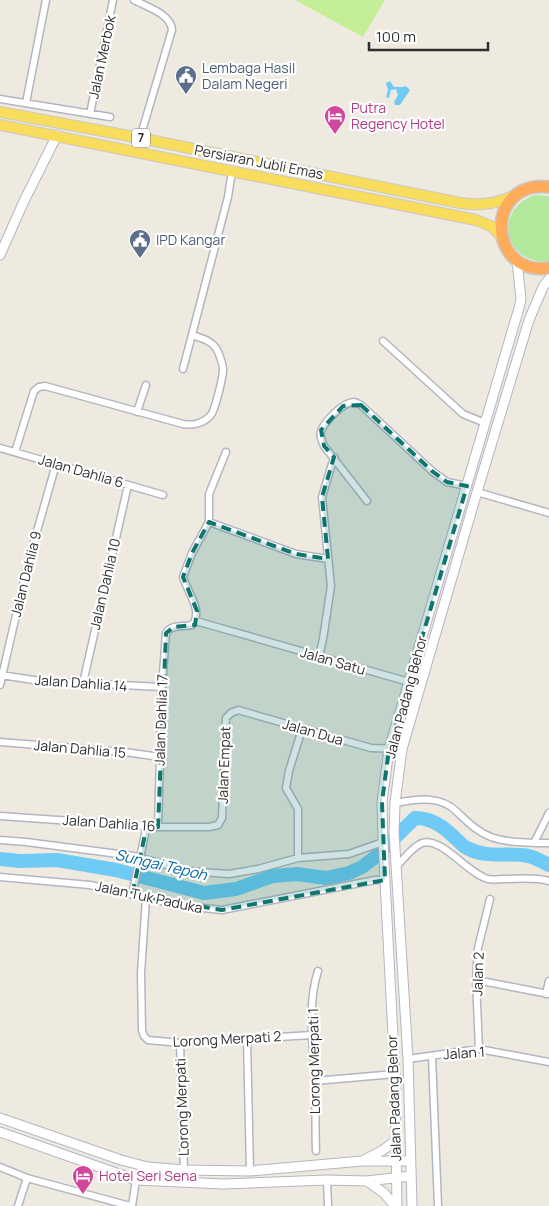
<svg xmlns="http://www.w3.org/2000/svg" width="549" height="1206" viewBox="0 0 549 1206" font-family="Manrope,sans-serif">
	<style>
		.green { fill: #b1e89b }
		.pitch { fill: #c5ef96 }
		.water { fill: #6fcbf5 }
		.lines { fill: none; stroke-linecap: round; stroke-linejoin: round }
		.river { stroke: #6fcbf5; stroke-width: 14 }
		.street-casing { stroke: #b4b5c2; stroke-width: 9 }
		.secondary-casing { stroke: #b4b5c2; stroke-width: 11 }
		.primary-casing { stroke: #c9c9c9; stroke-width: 12 }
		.highway-casing { stroke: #c9c9c9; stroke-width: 14 }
		.street { stroke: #fff; stroke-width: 6 }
		.secondary { stroke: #fff; stroke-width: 9 }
		.primary { stroke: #f8dc5c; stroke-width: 10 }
		.highway { stroke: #ffab5c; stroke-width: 11 }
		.marked { fill: #0f766e; fill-opacity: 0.2; stroke: #0f766e; stroke-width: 4; stroke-dasharray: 10 6; stroke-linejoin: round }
		.labels { text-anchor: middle; stroke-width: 4.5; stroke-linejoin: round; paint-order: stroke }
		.shield { fill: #fff; stroke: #6d6d6d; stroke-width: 1 }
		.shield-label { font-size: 12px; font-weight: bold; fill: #2e2e2e }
		.street-label { font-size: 14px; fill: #2e2e2e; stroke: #fff }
		.service-label { font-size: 14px; fill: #4e5e75; stroke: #fff; text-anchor: start }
		.hotel-label { font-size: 14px; fill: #b23c85; stroke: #fff; text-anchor: start }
		.water-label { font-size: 15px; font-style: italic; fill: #0668a9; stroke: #fff }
	</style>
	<rect width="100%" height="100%" fill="#efeae0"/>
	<path class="green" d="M535 195 549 196V261C507 266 490 211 535 195Z"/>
	<path class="pitch" d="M295 0H385L363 37Z"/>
	<path class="water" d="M390 81 394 87H402L406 86 410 90 400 105H395L394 102 398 95 396 89 391 90 389 98 386 97 388 90 386 83Z"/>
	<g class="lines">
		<path class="river" d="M0 859 20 861 57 860 116 870 204 893 236 889 273 876 297 874 326 878 349 873 362 867 374 858 415 818C432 818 444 827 455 838 459 841 462 846 467 848 487 859 507 852 528 856 535 857 542 862 549 865"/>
		<g class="street-casing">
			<path id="street" d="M134 0C147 7 171 14 172 30L140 138
				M0 99 110 117
				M26 103 46 0
				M90 114 113 0
				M383 341 463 414 485 423
				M183 369 228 197 232 171
				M137 412 146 385
				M0 448 163 495
				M15 452 34 391 39 387 45 386 183 424C193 426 204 423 211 415 215 410 223 377 223 370 223 364 219 353 216 348 210 340 201 338 192 335
				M477 492 549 513
				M367 501 324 446C322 441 319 436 321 431 325 421 343 402 354 402 356 402 359 404 361 405L432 471 447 482 467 486
				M209 522 296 554 328 559
				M196 621 409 682
				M319 657 323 639 331 586 322 497 334 457
				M1 675 40 681 162 687
				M83 683 128 485
				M0 685 28 563 56 464
				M0 742 125 752 160 757
				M395 803C416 799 441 795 457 812 468 822 477 832 491 837 506 843 533 843 549 843
				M0 816 158 827H209L218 825 222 818 226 718 231 713 238 710 371 748 402 749
				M158 827 162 687 166 633C171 624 183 627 192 625 204 611 187 592 183 577L192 553 209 522V494L226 452
				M0 840 26 842 134 856 188 871 229 874 258 869 298 858 349 854 383 842
				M534 843 549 813
				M298 858V809L286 788 289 771 302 729
				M396 867C403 860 412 847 422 843 441 836 468 874 488 879 493 880 498 879 503 879 519 879 534 877 549 881
				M0 877 90 885 184 906 222 910 375 880H385
				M132 895 147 825
				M146 898 141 973 142 1030 144 1036 148 1040 180 1043 312 1035
				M476 980 549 994
				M546 994 549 981
				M247 1039 250 1171
				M180 1043 184 1170
				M479 1049 476 980 478 948 490 899
				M432 1056 438 1206
				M408 1059 479 1049 549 1062
				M315 1081 395 1074
				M316 1151C315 1127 316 1103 315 1078 313 1044 307 1005 318 971
				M0 1167 27 1178 130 1206
				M327 1180 328 1206
				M18 1206 27 1178
				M132 1206 136 1180"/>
		</g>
		<g class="secondary-casing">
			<path id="secondary" d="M0 255 24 201 57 135
				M0 1118 121 1160 148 1167 184 1170 250 1171 362 1161H410
				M0 1132 136 1180 223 1184 327 1180 367 1181 411 1176
				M362 1161 383 1150 396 1140
				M367 1181 384 1193 395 1206
				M397 1206 395 1074 383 842 382 802 389 749 519 308 521 299 517 261
				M412 1206 408 1059 394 832 395 803 402 749 477 492 529 320 543 287 549 279"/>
		</g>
		<g class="primary-casing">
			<path id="primary" d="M0 112 140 138 460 203C481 206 496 204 516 195
				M0 125 476 220 491 226 501 236"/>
		</g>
		<g class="highway-casing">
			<path id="highway" d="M549 187C483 180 488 277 549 268"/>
		</g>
		<use href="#street" class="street"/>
		<use href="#secondary" class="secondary"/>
		<use href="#primary" class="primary"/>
		<use href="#highway" class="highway"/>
	</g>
	<path class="marked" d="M361 405 432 471 447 482 467 486 389 749 382 802 385 880 222 910 132 895 147 825 158 827 166 633 174 627 195 625 197 611 183 577 192 553 209 522 296 554 328 559 322 497 334 457 324 446 321 430 343 406Z"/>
	<defs>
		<g id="civic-pin" transform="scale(1.125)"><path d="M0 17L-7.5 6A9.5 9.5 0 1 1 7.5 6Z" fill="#5c6f8a" stroke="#fff"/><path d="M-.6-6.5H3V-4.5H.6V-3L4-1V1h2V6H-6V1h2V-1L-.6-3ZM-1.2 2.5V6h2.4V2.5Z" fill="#fff"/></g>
		<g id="hotel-pin" transform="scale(1.125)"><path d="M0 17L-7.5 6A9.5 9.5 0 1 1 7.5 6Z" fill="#d1479c" stroke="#fff"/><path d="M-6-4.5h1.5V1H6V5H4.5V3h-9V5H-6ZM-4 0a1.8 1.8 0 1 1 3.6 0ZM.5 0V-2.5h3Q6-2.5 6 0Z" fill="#fff"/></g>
	</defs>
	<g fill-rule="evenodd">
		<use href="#civic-pin" x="186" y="76"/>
		<use href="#hotel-pin" x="335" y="116"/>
		<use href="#civic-pin" x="140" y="240"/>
		<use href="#hotel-pin" x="83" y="1176"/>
	</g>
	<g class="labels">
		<rect class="shield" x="132" y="128.5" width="18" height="19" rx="4"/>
		<g class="shield-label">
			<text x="141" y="142">7</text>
		</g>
		<g class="street-label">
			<text transform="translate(102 57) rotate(-78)" y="5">Jalan Merbok</text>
			<text transform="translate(259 162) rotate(11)" y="5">Persiaran Jubli Emas</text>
			<text transform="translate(81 471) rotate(16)" y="5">Jalan Dahlia 6</text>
			<text transform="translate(26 574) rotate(-76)" y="5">Jalan Dahlia 9</text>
			<text transform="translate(105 584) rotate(-77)" y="5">Jalan Dahlia 10</text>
			<text transform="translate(333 661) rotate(16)" y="5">Jalan Satu</text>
			<text transform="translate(81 683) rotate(4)" y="5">Jalan Dahlia 14</text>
			<text transform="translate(406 697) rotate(-75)" y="5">Jalan Padang Behor</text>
			<text transform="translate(161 720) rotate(-88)" y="5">Jalan Dahlia 17</text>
			<text transform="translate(313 732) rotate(16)" y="5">Jalan Dua</text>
			<text transform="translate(80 749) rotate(5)" y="5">Jalan Dahlia 15</text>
			<text transform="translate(224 765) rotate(-88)" y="5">Jalan Empat</text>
			<text transform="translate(109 823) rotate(4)" y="5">Jalan Dahlia 16</text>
			<text transform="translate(149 897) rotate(12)" y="5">Jalan Tuk Paduka</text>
			<text transform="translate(478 974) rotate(-88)" y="5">Jalan 2</text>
			<text transform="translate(227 1039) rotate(-3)" y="5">Lorong Merpati 2</text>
			<text transform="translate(464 1053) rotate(-4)" y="5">Jalan 1</text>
			<text transform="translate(314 1061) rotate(-91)" y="5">Lorong Merpati 1</text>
			<text transform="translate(394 1098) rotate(-92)" y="5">Jalan Padang Behor</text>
			<text transform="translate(182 1107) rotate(-92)" y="5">Lorong Merpati</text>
		</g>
		<g class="service-label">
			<text x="202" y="73">Lembaga Hasil<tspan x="202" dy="16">Dalam Negeri</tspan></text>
			<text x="156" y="245">IPD Kangar</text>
		</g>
		<g class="hotel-label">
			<text x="351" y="113">Putra<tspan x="351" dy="16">Regency Hotel</tspan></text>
			<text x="99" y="1181">Hotel Seri Sena</text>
		</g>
		<g class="water-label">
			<text transform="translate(161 865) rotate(13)" y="5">Sungai Tepoh</text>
		</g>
	</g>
	<path d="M369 42v8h119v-8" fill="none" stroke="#2e2e2e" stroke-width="2.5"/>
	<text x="376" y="42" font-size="15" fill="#2e2e2e" stroke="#ffffff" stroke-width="4" paint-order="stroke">100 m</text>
</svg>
